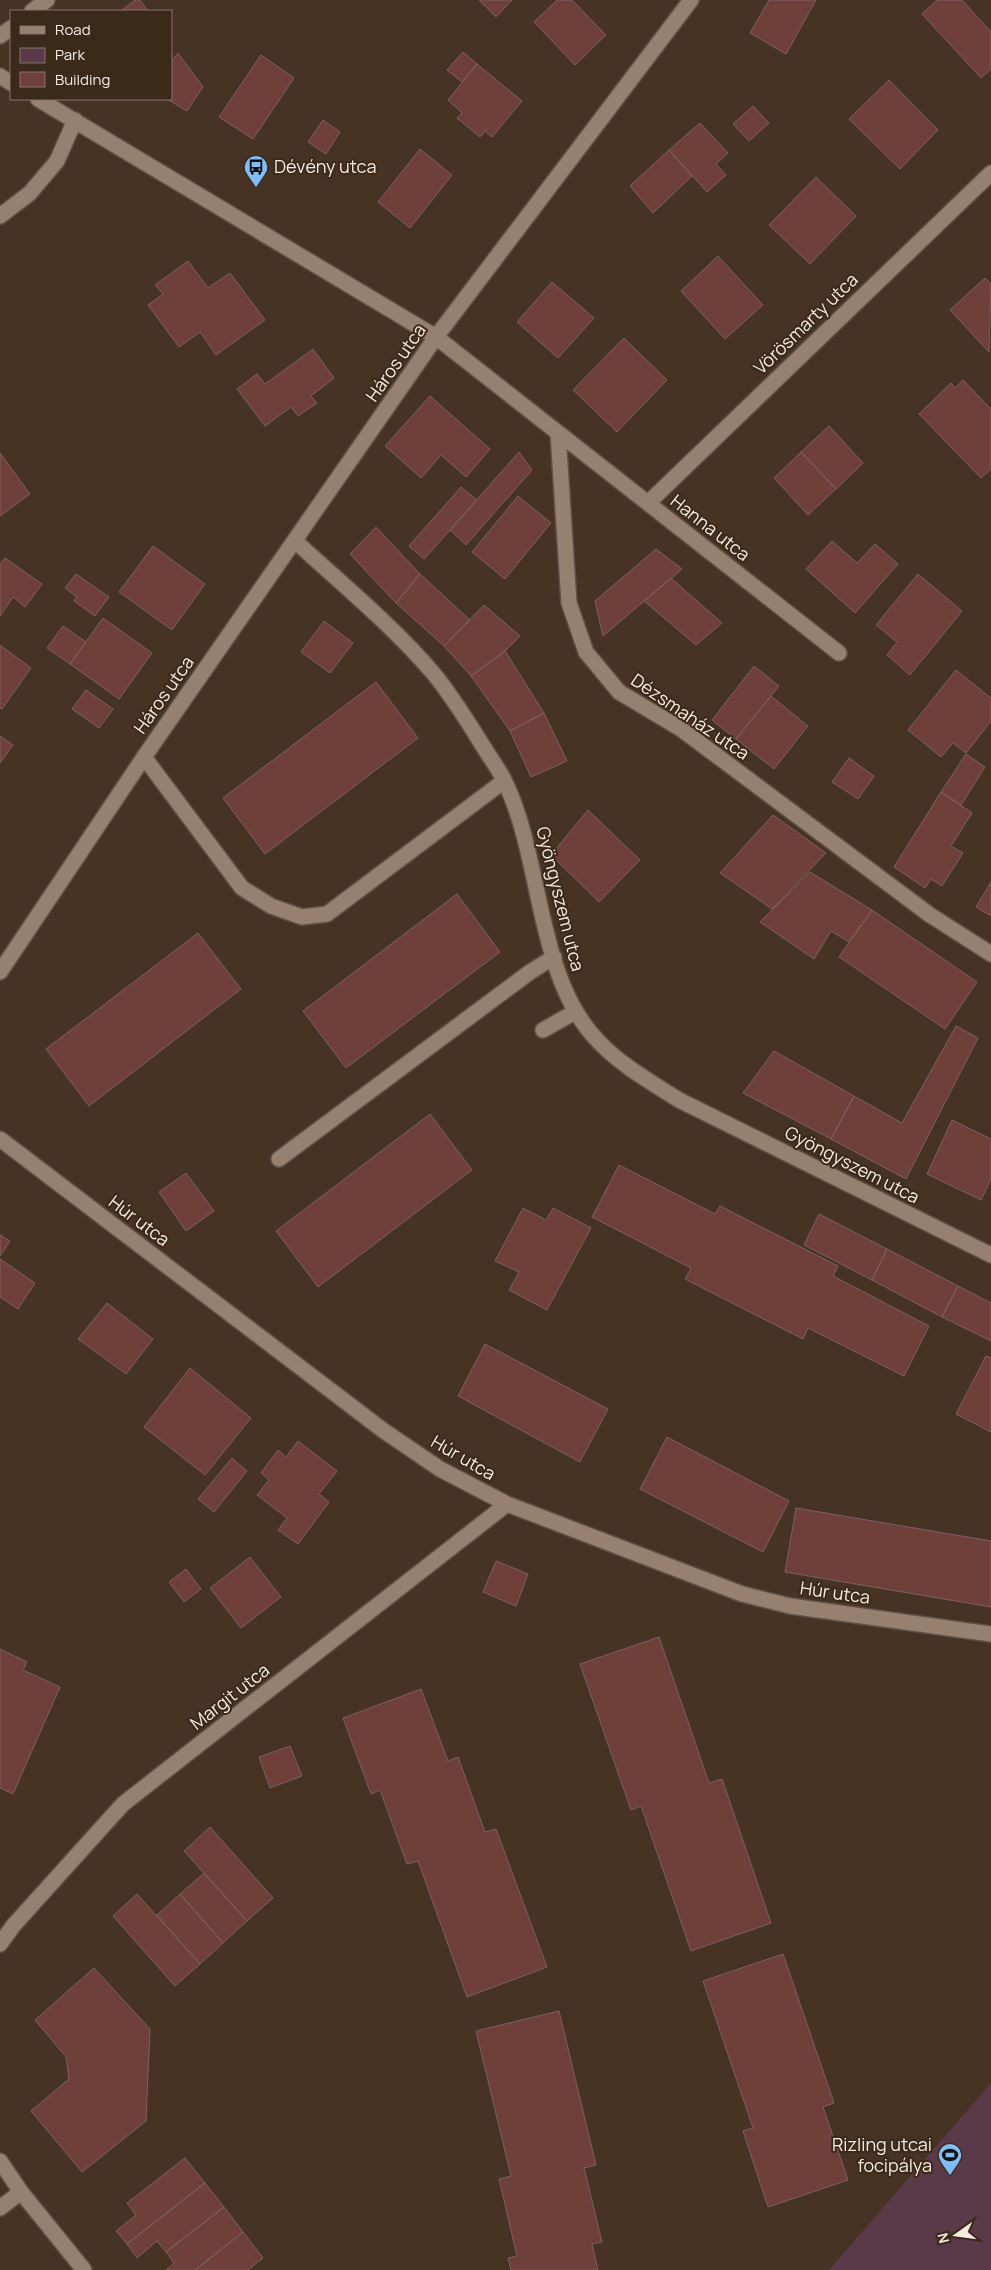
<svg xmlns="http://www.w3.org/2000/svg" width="991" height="2270" viewBox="0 0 991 2270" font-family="Manrope,sans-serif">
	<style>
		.green { fill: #5a3a48 }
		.building { fill: #6f3f3a; stroke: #7d615e }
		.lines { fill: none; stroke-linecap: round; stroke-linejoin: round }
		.minor-casing { stroke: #615043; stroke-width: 18 }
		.minor { stroke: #96806f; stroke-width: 15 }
		.labels { text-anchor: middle; stroke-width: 4; stroke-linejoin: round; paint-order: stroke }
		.poi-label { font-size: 18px; fill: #f6eae0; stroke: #3b291a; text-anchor: start }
		.street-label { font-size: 18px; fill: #f6eae0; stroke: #3b291a }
	</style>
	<rect width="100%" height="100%" fill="#463324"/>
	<path class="green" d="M991 2083V2270H829Z"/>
	<path class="building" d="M135 0H140L148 11H121Z
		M479 0H512L496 17Z
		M557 0H572L606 35 575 65 534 22Z
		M769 0H816L786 54 750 33Z
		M937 0H962L991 32V69L981 78 922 14Z
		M463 52 477 64 462 82 447 70Z
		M178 53 203 87 187 111 167 99H171V62Z
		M261 55 294 78 253 139 219 117Z
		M477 64 522 101 492 137 485 131 480 137 457 118 462 113 448 100Z
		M889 80 938 130 900 169 849 119Z
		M753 106 769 123 749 141 733 124Z
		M323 120 340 132 326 154 308 142Z
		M700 123 728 153 716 164 726 175 707 192 669 150Z
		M420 149 452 175 410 228 378 202Z
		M669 150 692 176 653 213 630 186Z
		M816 177 856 216 810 264 769 225Z
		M718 256 763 305 725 339 681 291Z
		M188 261 208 288 230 273 265 320 216 355 200 332 179 347 148 305 163 294 155 285Z
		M985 278 991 284 989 352 950 310Z
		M552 282 594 318 558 358 517 322Z
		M624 338 667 380 617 432 573 390Z
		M313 349 334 378 311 396 317 403 298 416 291 407 265 426 237 389 257 374 265 384Z
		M963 380 991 409V469L981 478 919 414 951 383 955 388Z
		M430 396 490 449 466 477 441 455 421 478 385 446Z
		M829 426 863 463 836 489 801 452Z
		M519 452 532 470 466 545 450 530Z
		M801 452 836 489 808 515 774 478Z
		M0 453 30 494 0 516Z
		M461 487 477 500 424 559 409 546Z
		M518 496 551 523 505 579 472 552Z
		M376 527 420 574 396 603 350 554Z
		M832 541 857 563 875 544 898 564 855 613 806 569Z
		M153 546 205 584 172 630 119 592Z
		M656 549 682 569 603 636 595 601Z
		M5 558 42 584 25 607 13 597 0 616V564Z
		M76 574 109 597 95 616 74 601 77 597 65 588Z
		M420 574 470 620 444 646 396 603Z
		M918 574 962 611 910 675 887 655 897 642 876 625Z
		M671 578 722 623 696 645 644 601Z
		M484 605 520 636 505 651 471 676 444 646Z
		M103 618 152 653 119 699 70 664Z
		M324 621 353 643 330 673 301 652Z
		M63 626 86 642 70 664 47 648Z
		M0 645 31 668 2 709 0 708Z
		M505 651 544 713 510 731 471 676Z
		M754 666 779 686 736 739 712 720Z
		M956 670 991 698V721L966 753 953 743 941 757 908 730Z
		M376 682 418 738 265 854 223 798Z
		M86 690 113 709 99 728 72 709Z
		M771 696 808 726 774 769 736 739Z
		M544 713 567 761 531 777 510 731Z
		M0 736 13 745 0 763Z
		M966 754 985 767 961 805 941 792Z
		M849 758 874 776 858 799 832 782Z
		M941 792 972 813 951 846 963 853 942 886 931 879 925 888 894 867Z
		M588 810 640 860 599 902 551 855Z
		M773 815 826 853 772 909 720 873Z
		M810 872 872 910 849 942 831 931 814 959 760 922Z
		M991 882V916L976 907Z
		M457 894 500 952 346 1068 303 1011Z
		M872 910 977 982 945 1029 839 957Z
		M198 933 241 989 89 1106 46 1049Z
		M956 1026 978 1038 906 1179 831 1139 854 1096 902 1123Z
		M774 1051 854 1096 831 1139 743 1093Z
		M430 1114 472 1170 318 1287 276 1231Z
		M952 1120 991 1139V1179L981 1200 927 1174Z
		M619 1165 715 1214 720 1206 838 1266 833 1276 929 1326 904 1376 808 1328 803 1339 685 1279 691 1268 592 1217Z
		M186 1173 214 1211 186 1231 159 1192Z
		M523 1208 546 1220 553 1208 591 1228 547 1310 509 1290 519 1272 495 1261Z
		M819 1214 887 1249 872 1280 804 1245Z
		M0 1235 10 1241 0 1256Z
		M887 1249 958 1286 942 1317 872 1280Z
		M0 1259 35 1283 18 1309 0 1297Z
		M958 1286 991 1303V1341L942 1317Z
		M107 1303 153 1339 126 1374 78 1339Z
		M485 1344 608 1409 580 1462 458 1396Z
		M986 1356 991 1358V1432L956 1414Z
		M190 1368 251 1418 205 1475 144 1427Z
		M667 1437 789 1501 763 1552 640 1489Z
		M298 1441 337 1471 319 1494 329 1502 298 1544 278 1530 287 1518 257 1495 269 1480 261 1473 278 1450 286 1457Z
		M232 1458 247 1471 214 1512 198 1499Z
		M796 1508 991 1541V1607L785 1572Z
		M250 1557 281 1597 241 1628 210 1588Z
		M496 1561 528 1574 516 1606 483 1592Z
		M186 1569 201 1589 184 1602 169 1582Z
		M659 1637 709 1783 722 1779 771 1923 691 1951 641 1806 631 1810 580 1664Z
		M0 1649 27 1662 23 1670 60 1687 13 1794 0 1788Z
		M421 1689 448 1761 458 1757 485 1832 496 1829 547 1967 467 1997 418 1861 407 1864 380 1790 371 1794 343 1718Z
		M290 1746 302 1776 270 1788 259 1757Z
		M210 1827 273 1898 247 1921 184 1851Z
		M204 1873 247 1921 223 1943 180 1894Z
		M137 1894 200 1964 175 1986 113 1916Z
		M180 1894 223 1943 200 1964 157 1915Z
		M783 1954 834 2103 823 2107 848 2180 768 2207 743 2131 753 2128 703 1981Z
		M94 1968 150 2029 146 2121 82 2172 31 2111 69 2079 66 2057 35 2020Z
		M559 2011 596 2165 584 2168 602 2242 592 2244 598 2270H511L508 2258 517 2256 499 2179 511 2176 476 2031Z
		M185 2158 205 2183 127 2244 116 2231 136 2215 127 2203Z
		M205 2183 224 2207 166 2252 157 2241 137 2258 127 2244Z
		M224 2207 243 2232 195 2270H166L174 2263 166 2252Z
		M243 2232 263 2258 248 2270H195Z"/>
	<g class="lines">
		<g class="minor-casing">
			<path id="minor" d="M32 11 47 0
				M0 36 11 28
				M0 76 11 83
				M38 99 436 337 839 653
				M0 216 30 193 57 161 75 120
				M558 433 569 603 586 652 619 692 681 729 930 915 991 954
				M648 503 991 173
				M295 541C340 582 394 627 434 674 452 696 468 722 483 746 490 758 499 769 505 782 543 860 536 979 599 1042 622 1066 651 1082 679 1100L991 1255
				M144 757 242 888 271 906 302 917 327 914 504 781
				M0 972 144 757 436 337 691 0
				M543 1030 575 1012
				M0 1139 384 1431 440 1469 507 1504 742 1594 790 1606 991 1634
				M279 1159 530 972 554 957
				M0 1944 13 1926 123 1804 507 1504
				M0 2161 21 2192 84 2270
				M0 2208 21 2192"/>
		</g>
		<use href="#minor" class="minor"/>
	</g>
	<defs>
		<g id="bus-pin" transform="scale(1.25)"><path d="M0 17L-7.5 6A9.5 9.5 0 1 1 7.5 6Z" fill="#7ebdf9" stroke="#3b291a"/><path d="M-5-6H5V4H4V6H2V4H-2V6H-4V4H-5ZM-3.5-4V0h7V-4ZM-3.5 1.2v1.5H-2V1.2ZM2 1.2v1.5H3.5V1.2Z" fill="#111"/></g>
		<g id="stadium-pin" transform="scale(1.25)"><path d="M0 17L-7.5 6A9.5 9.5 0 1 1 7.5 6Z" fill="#7ebdf9" stroke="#3b291a"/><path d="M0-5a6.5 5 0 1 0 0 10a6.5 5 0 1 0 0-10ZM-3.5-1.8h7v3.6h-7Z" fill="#111"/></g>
	</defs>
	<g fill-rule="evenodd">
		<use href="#bus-pin" x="256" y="167"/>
		<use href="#stadium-pin" x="950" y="2155"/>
	</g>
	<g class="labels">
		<g class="poi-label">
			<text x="274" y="173">Dévény utca</text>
			<text x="932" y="2151" text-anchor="end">Rizling utcai<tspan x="932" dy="21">focipálya</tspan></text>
		</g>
		<g class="street-label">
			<text transform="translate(806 324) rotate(-44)" y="6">Vörösmarty utca</text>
			<text transform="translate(396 363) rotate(-55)" y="6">Háros utca</text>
			<text transform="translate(710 528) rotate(38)" y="6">Hanna utca</text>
			<text transform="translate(164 695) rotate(-55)" y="6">Háros utca</text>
			<text transform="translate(690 717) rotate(34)" y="6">Dézsmaház utca</text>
			<text transform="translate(560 899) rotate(76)" y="6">Gyöngyszem utca</text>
			<text transform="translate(852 1165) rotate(27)" y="6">Gyöngyszem utca</text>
			<text transform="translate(139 1221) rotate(37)" y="6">Húr utca</text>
			<text transform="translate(463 1458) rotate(30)" y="6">Húr utca</text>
			<text transform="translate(835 1593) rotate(8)" y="6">Húr utca</text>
			<text transform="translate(230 1697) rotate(-38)" y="6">Margit utca</text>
		</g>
	</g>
	<rect x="10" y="10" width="162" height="90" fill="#3b291a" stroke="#867669"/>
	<rect x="20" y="26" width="25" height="8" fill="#96806f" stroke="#867669"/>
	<text x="55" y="35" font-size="15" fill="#f6eae0">Road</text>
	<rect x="20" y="48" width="25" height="15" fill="#5a3a48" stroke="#867669"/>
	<text x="55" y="60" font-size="15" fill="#f6eae0">Park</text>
	<rect x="20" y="72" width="25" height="15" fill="#6f3f3a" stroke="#867669"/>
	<text x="55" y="85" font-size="15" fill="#f6eae0">Building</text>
	<g transform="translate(956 2235) rotate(256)" stroke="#3b291a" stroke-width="4" paint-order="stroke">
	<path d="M0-4L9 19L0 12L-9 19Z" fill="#f6eae0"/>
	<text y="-8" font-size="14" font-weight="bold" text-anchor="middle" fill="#f6eae0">N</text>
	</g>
</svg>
